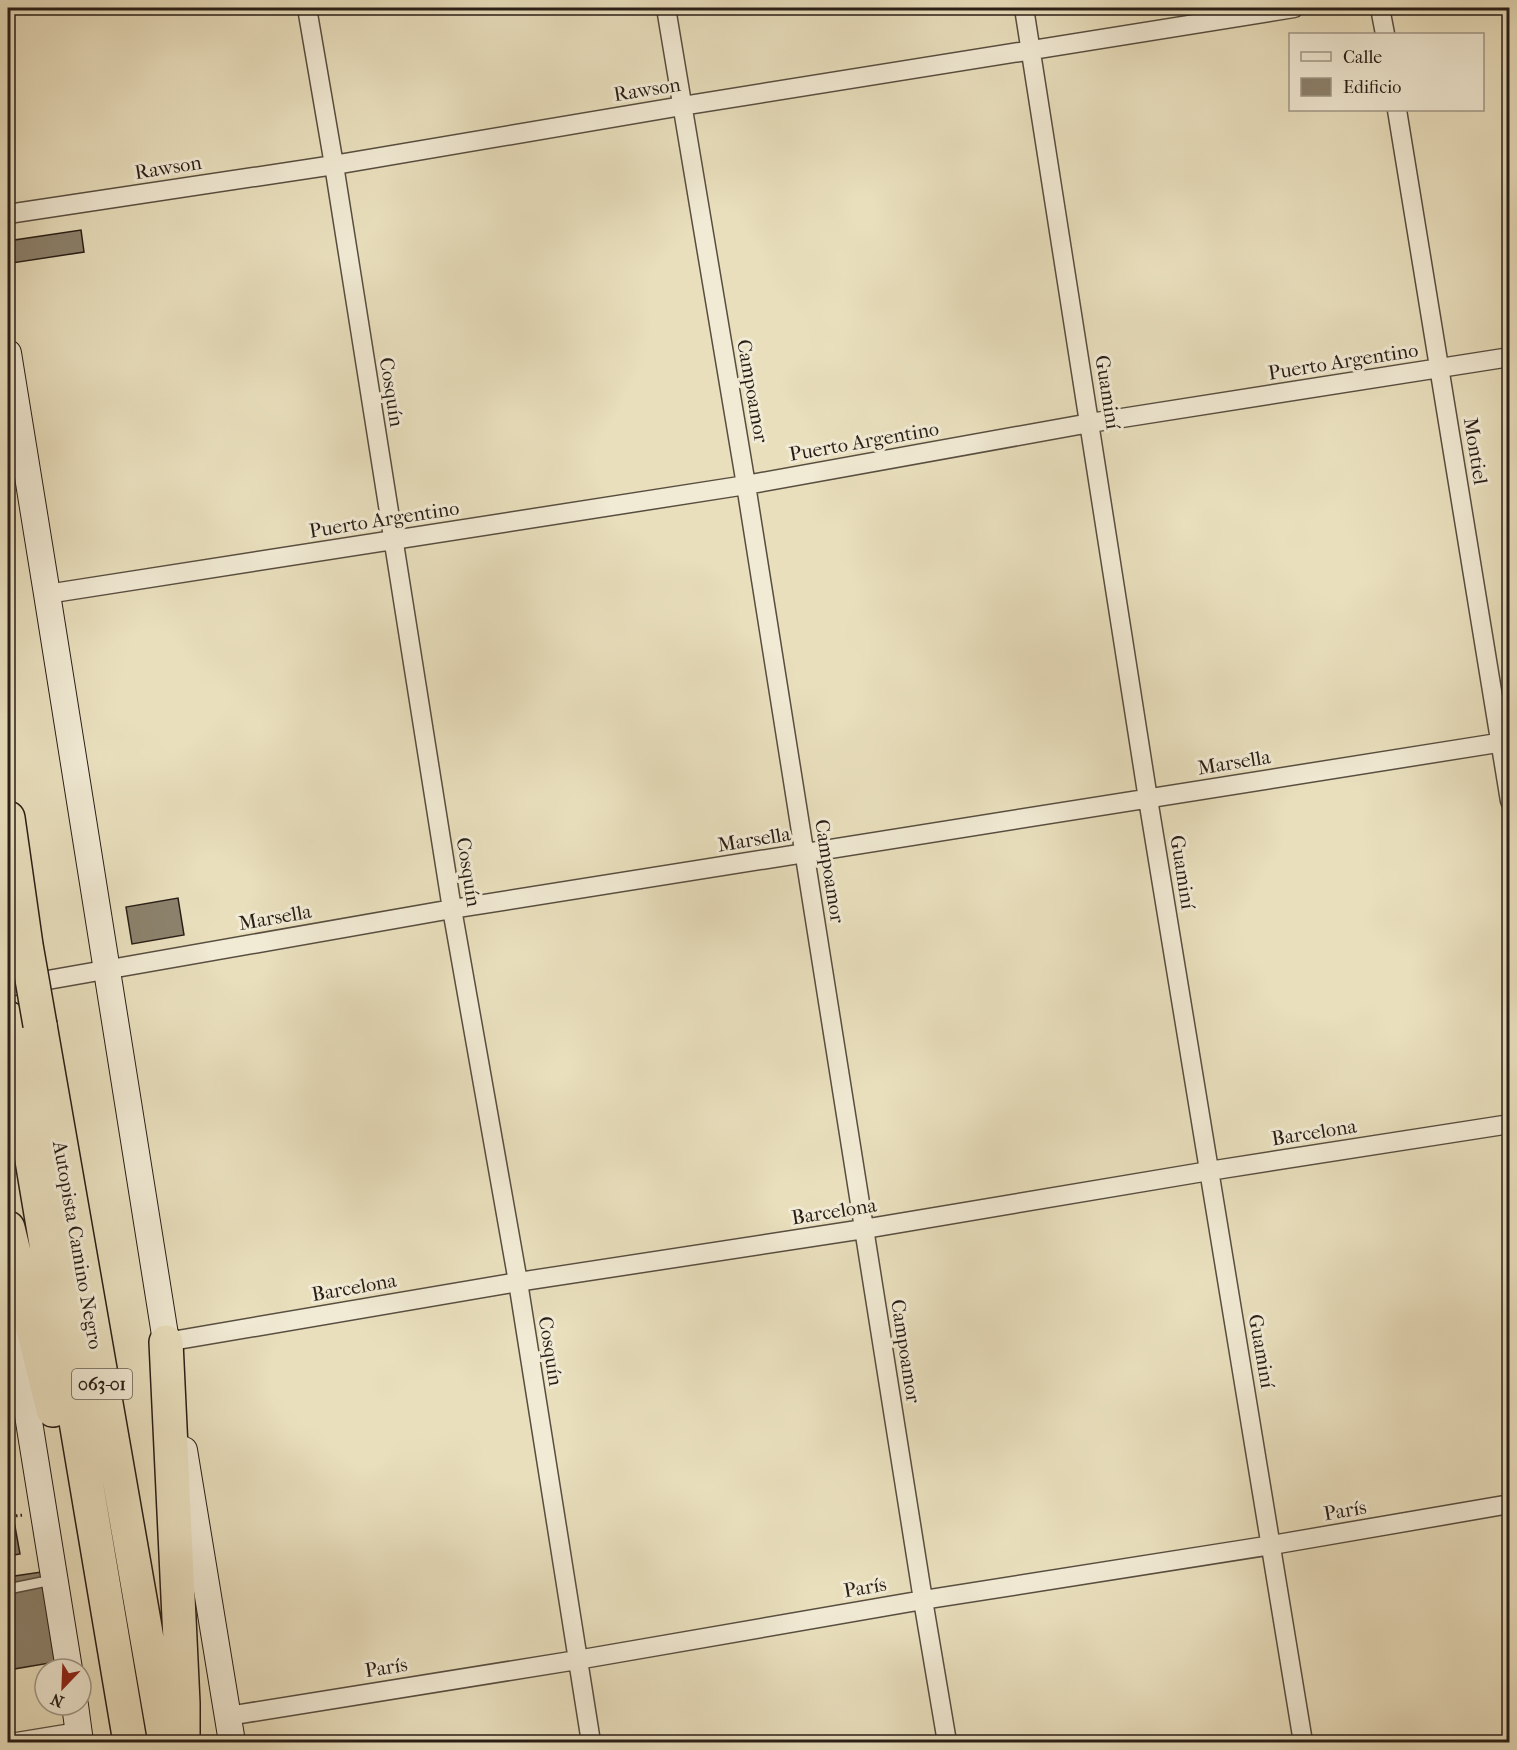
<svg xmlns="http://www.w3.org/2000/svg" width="1517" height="1750" viewBox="0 0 1517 1750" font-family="'IM FELL French Canon',serif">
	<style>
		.building { fill: #8c826d; stroke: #281e17; stroke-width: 1.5 }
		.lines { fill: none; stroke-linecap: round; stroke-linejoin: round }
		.lane-casing { stroke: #584e40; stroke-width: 12 }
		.street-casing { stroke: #584e40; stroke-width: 21 }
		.secondary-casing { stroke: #281e17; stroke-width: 28 }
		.highway-casing { stroke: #281e17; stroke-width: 36 }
		.path { stroke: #281e17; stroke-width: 3; stroke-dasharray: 1.5 3; stroke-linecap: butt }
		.lane { stroke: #f1ead4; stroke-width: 9 }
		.street { stroke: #f1ead4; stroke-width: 18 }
		.secondary { stroke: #f1ead4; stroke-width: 26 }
		.highway { stroke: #e9dfbd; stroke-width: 33 }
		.highway-bridge-casing { stroke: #281e17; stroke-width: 36; stroke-linecap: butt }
		.highway-bridge { stroke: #e9dfbd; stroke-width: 33 }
		.labels { text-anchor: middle; stroke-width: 6; stroke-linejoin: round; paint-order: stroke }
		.shield { fill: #f1ead4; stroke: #645b50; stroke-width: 1.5 }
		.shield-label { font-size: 18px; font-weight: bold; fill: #281e17 }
		.street-label { font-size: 20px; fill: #281e17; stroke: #f1ead4 }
	</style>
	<rect width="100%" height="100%" fill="#e9dfbd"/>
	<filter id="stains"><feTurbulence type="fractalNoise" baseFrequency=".00333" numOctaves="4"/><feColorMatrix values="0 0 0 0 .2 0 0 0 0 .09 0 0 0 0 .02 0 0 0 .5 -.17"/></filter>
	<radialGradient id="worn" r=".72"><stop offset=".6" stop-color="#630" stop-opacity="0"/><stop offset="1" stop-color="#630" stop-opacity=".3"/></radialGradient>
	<path class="building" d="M81 230 84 252 12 263 8 241Z
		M178 898 184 935 132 944 126 907Z
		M14 1521 20 1554 8 1556V1522Z
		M41 1572 56 1662 8 1670V1577Z"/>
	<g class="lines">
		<g class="lane-casing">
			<path id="lane" d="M8 1589 52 1580"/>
		</g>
		<g class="street-casing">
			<path id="street" d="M307 8 334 165 452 909 518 1282 591 1742
				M666 8 746 485 923 1600 947 1742
				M1024 8 1148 799 1303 1742
				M1380 8 1385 34
				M1397 110 1510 801
				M8 214 334 165 682 106 1294 8
				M47 594 746 485 1090 423 1510 357
				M8 987 452 909 1510 741
				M166 1342 518 1282 864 1229 1209 1171 1510 1124
				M228 1716 577 1660 923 1600 1272 1545 1510 1504
				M17 1742 78 1732"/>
		</g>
		<g class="secondary-casing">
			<path id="secondary" d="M8 353 47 594 169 1360
				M9 1285 20 1366 69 1669
				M184 1450 232 1742
				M75 1705 80 1742"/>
		</g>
		<g class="highway-casing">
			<path id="highway" d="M8 818 26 945
				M8 1018 130 1742
				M40 1025 165 1742
				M8 1228 53 1410
				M166 1342 183 1703V1742"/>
		</g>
		<path class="path" d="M8 1478 14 1516 24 1515"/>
		<use href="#lane" class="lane"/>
		<use href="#street" class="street"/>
		<use href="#secondary" class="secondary"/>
		<use href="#highway" class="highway"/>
		<g class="highway-bridge-casing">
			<path id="highway-bridge" d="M26 945 40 1025"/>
		</g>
		<use href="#highway-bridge" class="highway-bridge"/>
	</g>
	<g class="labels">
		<rect class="shield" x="72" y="1369" width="60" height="30" rx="4.5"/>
		<g class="shield-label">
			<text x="102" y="1390">063-01</text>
		</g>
		<g class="street-label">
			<text transform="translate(647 89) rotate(-9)" y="7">Rawson</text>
			<text transform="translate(168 167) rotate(-9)" y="7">Rawson</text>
			<text transform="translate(1343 361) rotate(-9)" y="7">Puerto Argentino</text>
			<text transform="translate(753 391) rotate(80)" y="7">Campoamor</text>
			<text transform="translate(392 392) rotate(81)" y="7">Cosquín</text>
			<text transform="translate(1108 392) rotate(81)" y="7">Guaminí</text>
			<text transform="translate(864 441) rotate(-10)" y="7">Puerto Argentino</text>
			<text transform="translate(1476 451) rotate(81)" y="7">Montiel</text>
			<text transform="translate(384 519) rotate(-9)" y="7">Puerto Argentino</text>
			<text transform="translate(1234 762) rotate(-9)" y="7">Marsella</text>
			<text transform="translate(754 839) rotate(-9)" y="7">Marsella</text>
			<text transform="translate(830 871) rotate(81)" y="7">Campoamor</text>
			<text transform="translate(469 872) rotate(81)" y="7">Cosquín</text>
			<text transform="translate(1183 872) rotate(81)" y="7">Guaminí</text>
			<text transform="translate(275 917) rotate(-10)" y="7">Marsella</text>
			<text transform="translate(1314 1132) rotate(-9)" y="7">Barcelona</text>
			<text transform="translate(834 1211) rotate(-9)" y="7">Barcelona</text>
			<text transform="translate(78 1245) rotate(80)" y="7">Autopista Camino Negro</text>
			<text transform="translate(354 1287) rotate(-10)" y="7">Barcelona</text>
			<text transform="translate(551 1351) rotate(81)" y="7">Cosquín</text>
			<text transform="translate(906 1351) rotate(81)" y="7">Campoamor</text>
			<text transform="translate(1262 1351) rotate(80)" y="7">Guaminí</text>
			<text transform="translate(1345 1510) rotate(-10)" y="7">París</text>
			<text transform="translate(865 1587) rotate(-10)" y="7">París</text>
			<text transform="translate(386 1667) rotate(-9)" y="7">París</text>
		</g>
	</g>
	<rect width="1517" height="1750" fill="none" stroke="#e9dfbd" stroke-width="30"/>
	<rect x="9" y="9" width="1499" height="1732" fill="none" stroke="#281e17" stroke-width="3"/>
	<rect x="15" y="15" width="1487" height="1720" fill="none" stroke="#281e17" stroke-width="1.5"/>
	<rect x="1289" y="33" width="195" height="78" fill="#f1ead4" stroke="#a19888" stroke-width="1.5"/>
	<rect x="1301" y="52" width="30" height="9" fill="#f1ead4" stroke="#a19888" stroke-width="1.5"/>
	<text x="1343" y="63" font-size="18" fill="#281e17">Calle</text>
	<rect x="1301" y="78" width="30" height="18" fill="#8c826d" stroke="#a19888" stroke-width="1.5"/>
	<text x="1343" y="93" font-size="18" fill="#281e17">Edificio</text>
	<g transform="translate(63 1687) rotate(203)"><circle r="28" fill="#f1ead4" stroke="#a19888" stroke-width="1.5"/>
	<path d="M0-4.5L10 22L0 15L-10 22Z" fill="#8f2418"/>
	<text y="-9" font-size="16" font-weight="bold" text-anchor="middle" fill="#281e17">N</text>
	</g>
	<rect width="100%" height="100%" filter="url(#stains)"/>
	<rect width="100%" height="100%" fill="url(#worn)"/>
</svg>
